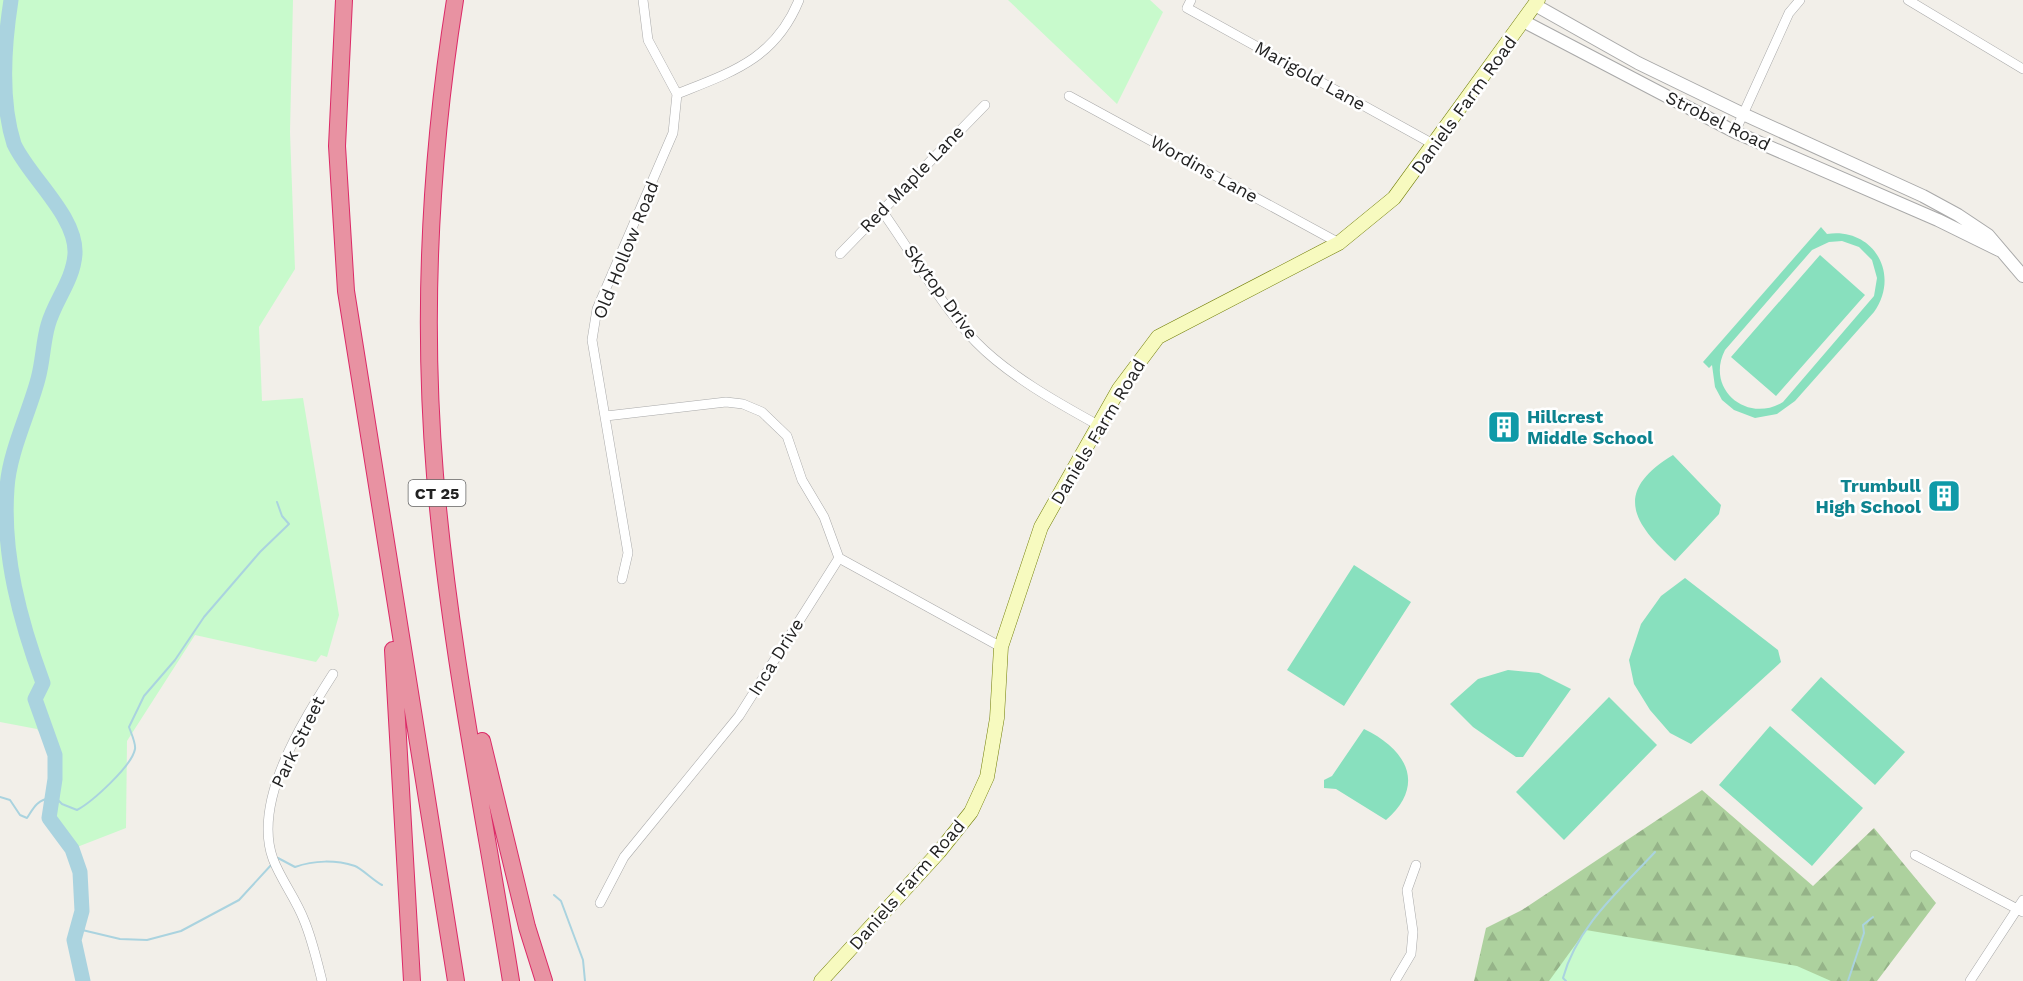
<svg xmlns="http://www.w3.org/2000/svg" width="2023" height="981" viewBox="0 0 2023 981" font-family="'Work Sans',sans-serif">
	<style>
		.forest { fill: url(#forest-firs) }
		.park { fill: #c8facc }
		.pitch { fill: #88e0be; fill-rule: evenodd }
		.lines { fill: none; stroke-linecap: round; stroke-linejoin: round }
		.stream { stroke: #aad3df; stroke-width: 2 }
		.river { stroke: #aad3df; stroke-width: 15 }
		.minor-casing { stroke: #a9a9a9; stroke-width: 10 }
		.tertiary-casing { stroke: #a9a9a9; stroke-width: 14 }
		.secondary-casing { stroke: #707d05; stroke-width: 15 }
		.motorway-casing { stroke: #dc2a67; stroke-width: 18 }
		.minor { stroke: #fff; stroke-width: 9 }
		.tertiary { stroke: #fff; stroke-width: 12 }
		.secondary { stroke: #f7fabf; stroke-width: 14 }
		.motorway { stroke: #e892a2; stroke-width: 16 }
		.labels { text-anchor: middle; stroke-width: 5; stroke-linejoin: round; paint-order: stroke }
		.shield { fill: #fff; stroke: #646464; stroke-width: 1.5 }
		.shield-label { font-size: 16px; font-weight: bold; fill: #222 }
		.street-label { font-size: 18px; fill: #222; stroke: #fff }
		.culture-label { font-size: 18px; font-weight: bold; fill: #0d838f; stroke: #fff; text-anchor: start }
	</style>
	<defs>
		<pattern id="forest-firs" width="22" height="20" patternUnits="userSpaceOnUse" patternTransform="scale(1.5)"><rect width="22" height="20" fill="#add19e"/><path d="M5 1l3.5 6h-7zM16 11l3.5 6h-7z" fill="#95b388"/></pattern>
	</defs>
	<rect width="100%" height="100%" fill="#f2efe9"/>
	<path class="forest" d="M1702 790 1813 886 1874 828 1936 903 1877 981H1474L1486 928 1522 910Z"/>
	<path class="park" d="M0 0H293L290 132 295 269 259 327 262 401 303 398 339 615 327 657 321 655 316 662 195 635 127 741 126 828 72 849 49 818V746L37 729 0 722Z
		M1008 0H1150L1163 12 1117 104Z
		M1586 930 1797 966 1831 981H1549Z"/>
	<path class="pitch" d="M1821 227 1827 234C1873 227 1901 274 1874 312L1795 401 1777 414 1755 418 1734 410 1722 400 1715 387 1712 365 1709 368 1703 362ZM1842 241 1859 247 1872 260 1877 278 1874 296 1783 402C1747 424 1705 389 1725 350L1812 250 1829 242Z
		M1820 255 1865 295 1776 396 1731 357Z
		M1673 455 1721 505 1719 514 1675 561C1631 522 1614 491 1673 455Z
		M1354 565 1411 602 1344 706 1287 670Z
		M1685 578 1778 650 1781 662 1691 744 1670 733 1650 710 1634 684 1629 660 1641 624 1661 596Z
		M1508 670 1539 673 1571 689 1523 757H1516L1473 727 1450 704 1478 679Z
		M1821 677 1905 752 1875 785 1791 710Z
		M1609 697 1657 745 1564 840 1516 792Z
		M1770 726 1863 808 1812 866 1719 785Z
		M1364 729C1406 749 1427 784 1386 820L1336 789 1324 788V780L1332 776Z"/>
	<g class="lines">
		<path class="stream" d="M52 794 62 804 77 810C92 802 132 766 135 749 136 743 131 733 129 727L144 696 175 660 204 617 260 552 289 524 282 516 277 502
			M0 797 10 800 20 815 27 818C34 807 37 800 51 798
			M276 860 278 858 295 867C314 860 336 860 355 866 361 868 374 881 382 885
			M554 895 561 901 583 960 585 981
			M78 929 120 939 147 940 181 931 239 900 272 864
			M1566 981 1563 978C1577 926 1620 890 1655 852
			M1848 981 1864 933 1863 925 1873 917"/>
		<path class="river" d="M11 0C4 45 0 100 14 144 29 177 77 216 75 254 73 281 55 300 48 325 43 342 43 361 38 379 29 413 9 453 7 488 2 554 20 621 43 683L35 699 55 755V779L49 818 72 849 80 872 82 911 74 940 83 981"/>
		<g class="minor-casing">
			<path id="minor" d="M1191 0 1187 8 1433 144
				M1908 0 2023 69
				M677 94C732 72 775 59 799 0
				M1069 96 1339 243
				M1735 132 1789 13 1800 0
				M882 211C913 254 939 303 976 342 1008 375 1058 403 1098 425
				M840 254 985 105
				M606 416 726 402 743 404 762 412 787 436 802 480 824 517 839 558
				M839 558 1001 647
				M622 579 628 553 592 340 597 309 673 133 677 94 648 40 643 0
				M1915 855 2023 912
				M600 903 624 857 739 716 839 558
				M322 981C317 961 312 939 304 920 296 899 281 880 273 859 252 801 303 721 333 674
				M1395 981 1411 954 1413 932 1407 890 1416 865
				M1970 981 2023 900"/>
		</g>
		<g class="tertiary-casing">
			<path id="tertiary" d="M1535 5 1638 63 1743 114 1923 196 1958 215 1988 235 2023 276
				M1525 22 1735 132 1938 220 1999 250"/>
		</g>
		<g class="secondary-casing">
			<path id="secondary" d="M821 981 939 852 971 812 987 777 997 718 1001 647 1041 527 1119 389 1158 337 1339 243 1394 198 1538 0"/>
		</g>
		<g class="motorway-casing">
			<path id="motorway" d="M344 0 337 146 346 291 456 981
				M455 0C430 157 422 316 435 475 449 645 484 813 511 981
				M393 650 412 981
				M482 741 527 927 544 981"/>
		</g>
		<use href="#minor" class="minor"/>
		<use href="#tertiary" class="tertiary"/>
		<use href="#secondary" class="secondary"/>
		<use href="#motorway" class="motorway"/>
	</g>
	<defs>
		<g id="building-square" transform="scale(1.725)"><rect x="-9" y="-9" width="18" height="18" rx="4" fill="#0f9aa8" stroke="#fff"/><path d="M-4-6H4V6H1V3H-1V6H-4ZM-2.5-4.3h1.7v1.8h-1.7ZM.8-4.3h1.7v1.8H.8ZM-2.5-1h1.7V.8h-1.7ZM.8-1h1.7V.8H.8Z" fill="#fff"/></g>
	</defs>
	<g fill-rule="evenodd">
		<use href="#building-square" x="1504" y="427"/>
		<use href="#building-square" x="1944" y="496"/>
	</g>
	<g class="labels">
		<rect class="shield" x="408.5" y="480" width="57" height="26" rx="4.5"/>
		<g class="shield-label">
			<text x="437" y="499">CT 25</text>
		</g>
		<g class="street-label">
			<text transform="translate(1310 76) rotate(29)" y="6">Marigold Lane</text>
			<text transform="translate(1464 105) rotate(-54)" y="6">Daniels Farm Road</text>
			<text transform="translate(1718 121) rotate(26)" y="6">Strobel Road</text>
			<text transform="translate(1204 169) rotate(29)" y="6">Wordins Lane</text>
			<text transform="translate(912 179) rotate(-46)" y="6">Red Maple Lane</text>
			<text transform="translate(626 250) rotate(-68)" y="6">Old Hollow Road</text>
			<text transform="translate(941 292) rotate(54)" y="6">Skytop Drive</text>
			<text transform="translate(1098 432) rotate(-59)" y="6">Daniels Farm Road</text>
			<text transform="translate(776 657) rotate(-58)" y="6">Inca Drive</text>
			<text transform="translate(298 742) rotate(-64)" y="6">Park Street</text>
			<text transform="translate(907 885) rotate(-49)" y="6">Daniels Farm Road</text>
		</g>
		<g class="culture-label">
			<text x="1527" y="423">Hillcrest<tspan x="1527" dy="21">Middle School</tspan></text>
			<text x="1921" y="492" text-anchor="end">Trumbull<tspan x="1921" dy="21">High School</tspan></text>
		</g>
	</g>
</svg>
